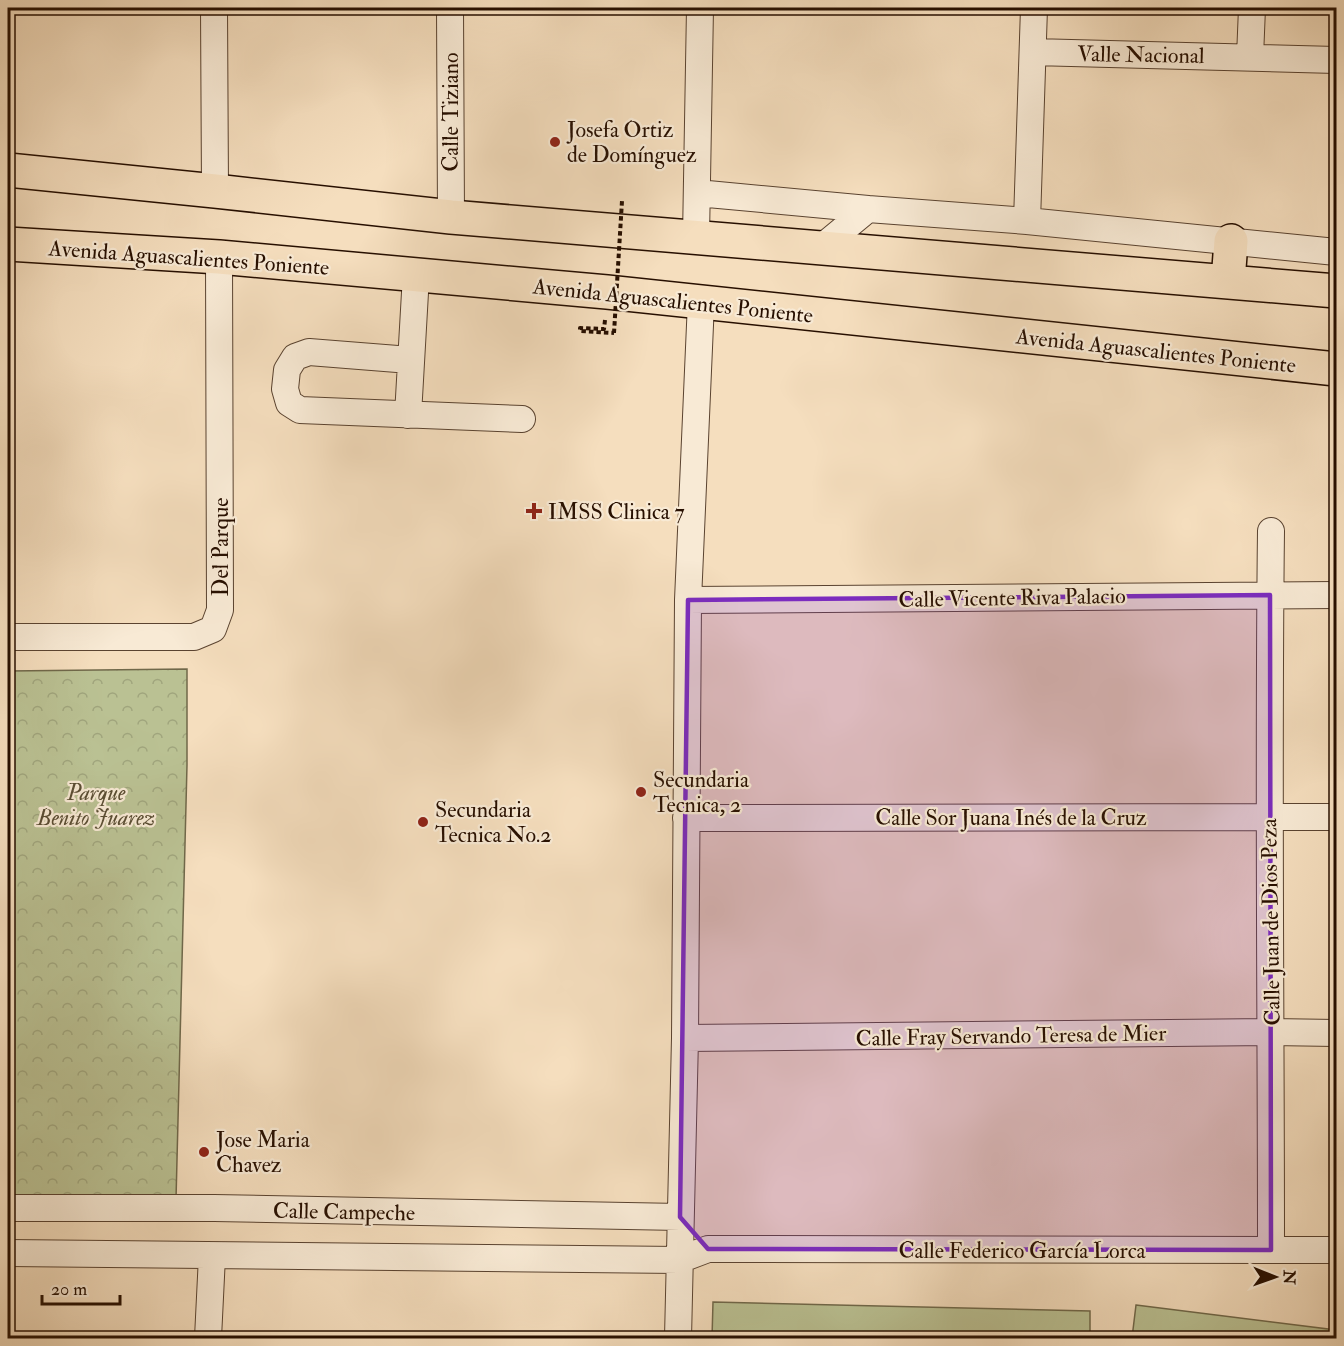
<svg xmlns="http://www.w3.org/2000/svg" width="1344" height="1346" viewBox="0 0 1344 1346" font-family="'IM FELL Double Pica',serif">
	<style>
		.forest { fill: url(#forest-crowns); stroke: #70684a; stroke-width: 1.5 }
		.garden { fill: #bac193; stroke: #70684a; stroke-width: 1.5 }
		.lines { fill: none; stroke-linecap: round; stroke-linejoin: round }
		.minor-casing { stroke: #5a4330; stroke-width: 28 }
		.major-casing { stroke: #270f00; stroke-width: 36 }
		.path { stroke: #270f00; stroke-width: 4; stroke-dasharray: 4.5 3; stroke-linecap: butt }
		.minor { stroke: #f8ead5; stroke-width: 26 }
		.major { stroke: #f5debe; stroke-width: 33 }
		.path-bridge { stroke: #270f00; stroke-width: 4; stroke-dasharray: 4.5 3; stroke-linecap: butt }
		.marked { fill: #7b2cbf; fill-opacity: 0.2; stroke: #7b2cbf; stroke-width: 4.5; stroke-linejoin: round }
		.poi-dot { fill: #8f2418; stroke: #f8ead5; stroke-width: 2 }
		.labels { text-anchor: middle; stroke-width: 4.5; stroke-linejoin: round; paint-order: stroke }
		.street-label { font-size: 22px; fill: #270f00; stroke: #f8ead5 }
		.poi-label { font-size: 22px; fill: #270f00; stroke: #f8ead5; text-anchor: start }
		.park-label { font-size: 22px; font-style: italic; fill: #5a4d33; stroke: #f8ead5 }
	</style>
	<defs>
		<pattern id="forest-crowns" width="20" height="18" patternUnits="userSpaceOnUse" patternTransform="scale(1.5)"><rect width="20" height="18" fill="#bac193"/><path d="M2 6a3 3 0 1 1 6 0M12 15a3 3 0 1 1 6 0" fill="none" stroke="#a0a57d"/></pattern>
	</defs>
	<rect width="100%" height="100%" fill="#f5debe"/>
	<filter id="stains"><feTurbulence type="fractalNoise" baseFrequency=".00333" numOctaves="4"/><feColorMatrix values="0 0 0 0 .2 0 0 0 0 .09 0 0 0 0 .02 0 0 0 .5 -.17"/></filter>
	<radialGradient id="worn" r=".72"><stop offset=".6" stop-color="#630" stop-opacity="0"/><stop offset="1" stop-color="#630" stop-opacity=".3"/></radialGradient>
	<path class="forest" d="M187 669V765L176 1199 8 1198V671Z"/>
	<path class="garden" d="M713 1302 1090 1311V1338H712Z
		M1136 1305 1336 1330V1338H1132Z"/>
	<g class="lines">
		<g class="minor-casing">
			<path id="minor" d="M214 8 215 191
				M450 8 451 217
				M1033 52 1336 60
				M1250 57 1252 8
				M697 193 868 209
				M1027 221 1034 8
				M696 237 700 8
				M822 247 868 209 1027 221 1336 252
				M410 360 309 352 295 357 287 370 285 389 289 403 300 410 522 419
				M408 415 416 275
				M1271 531C1268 771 1271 1010 1271 1250
				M688 600 1336 595
				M8 637H194L213 629 220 610 219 257
				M686 818 1336 817
				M685 1038 1271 1032 1336 1033
				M8 1208H214L680 1217
				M8 1253 679 1260 708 1249 1336 1250
				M208 1338 212 1256
				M678 1338 685 1038 688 600 701 302"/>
		</g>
		<g class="major-casing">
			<path id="major" d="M8 170 215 191 451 217 1336 291
				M8 244 219 257 607 292 1336 369
				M1228 282 1231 241"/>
		</g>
		<path class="path" d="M605 320 604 329 580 328V331L614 333"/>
		<use href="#minor" class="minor"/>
		<use href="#major" class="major"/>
		<path class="path-bridge" d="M614 333 622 201"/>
	</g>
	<path class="marked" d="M1270 595 1271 1250 708 1249 680 1217 688 600Z"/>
	<g class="poi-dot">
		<circle cx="555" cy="142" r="6"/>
		<path d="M531 502h6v6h6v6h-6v6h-6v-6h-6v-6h6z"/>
		<circle cx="641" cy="792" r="6"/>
		<circle cx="423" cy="822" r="6"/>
		<circle cx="204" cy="1152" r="6"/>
	</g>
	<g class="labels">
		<g class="street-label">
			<text transform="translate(1141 54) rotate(1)" y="8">Valle Nacional</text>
			<text transform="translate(450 112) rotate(-90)" y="8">Calle Tiziano</text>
			<text transform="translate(189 257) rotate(4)" y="8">Avenida Aguascalientes Poniente</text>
			<text transform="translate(673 300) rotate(6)" y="8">Avenida Aguascalientes Poniente</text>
			<text transform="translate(1156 350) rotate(6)" y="8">Avenida Aguascalientes Poniente</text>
			<text transform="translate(220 547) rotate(-90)" y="8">Del Parque</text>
			<text transform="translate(1012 597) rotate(-1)" y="8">Calle Vicente Riva Palacio</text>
			<text x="1011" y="825">Calle Sor Juana Inés de la Cruz</text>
			<text transform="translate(1270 922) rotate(-91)" y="8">Calle Juan de Dios Peza</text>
			<text transform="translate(1011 1035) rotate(-1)" y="8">Calle Fray Servando Teresa de Mier</text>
			<text transform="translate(344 1211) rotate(1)" y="8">Calle Campeche</text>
			<text x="1022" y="1258">Calle Federico García Lorca</text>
		</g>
		<g class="poi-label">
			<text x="567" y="137">Josefa Ortiz<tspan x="567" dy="25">de Domínguez</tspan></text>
			<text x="548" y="519">IMSS Clinica 7</text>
			<text x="653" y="787">Secundaria<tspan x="653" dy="25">Tecnica, 2</tspan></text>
			<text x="435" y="817">Secundaria<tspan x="435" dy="25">Tecnica No.2</tspan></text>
			<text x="216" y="1147">Jose Maria<tspan x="216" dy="25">Chavez</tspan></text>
		</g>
		<g class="park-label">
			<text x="96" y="800">Parque<tspan x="96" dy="25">Benito Juarez</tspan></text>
		</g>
	</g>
	<rect width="1344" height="1346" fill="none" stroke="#f5debe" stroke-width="30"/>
	<rect x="9" y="9" width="1326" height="1328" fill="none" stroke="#270f00" stroke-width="3"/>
	<rect x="15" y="15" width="1314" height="1316" fill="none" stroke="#270f00" stroke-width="1.5"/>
	<g transform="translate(1275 1277) rotate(91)" stroke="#f8ead5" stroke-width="4.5" paint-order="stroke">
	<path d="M0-4.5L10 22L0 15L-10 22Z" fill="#270f00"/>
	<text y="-9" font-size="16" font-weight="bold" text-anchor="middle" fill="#270f00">N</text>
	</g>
	<path d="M42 1295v9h78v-9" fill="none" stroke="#270f00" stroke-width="3"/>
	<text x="51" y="1295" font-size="18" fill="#270f00" stroke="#f8ead5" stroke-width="4.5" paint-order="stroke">20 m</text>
	<rect width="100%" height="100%" filter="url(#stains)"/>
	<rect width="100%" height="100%" fill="url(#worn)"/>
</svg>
